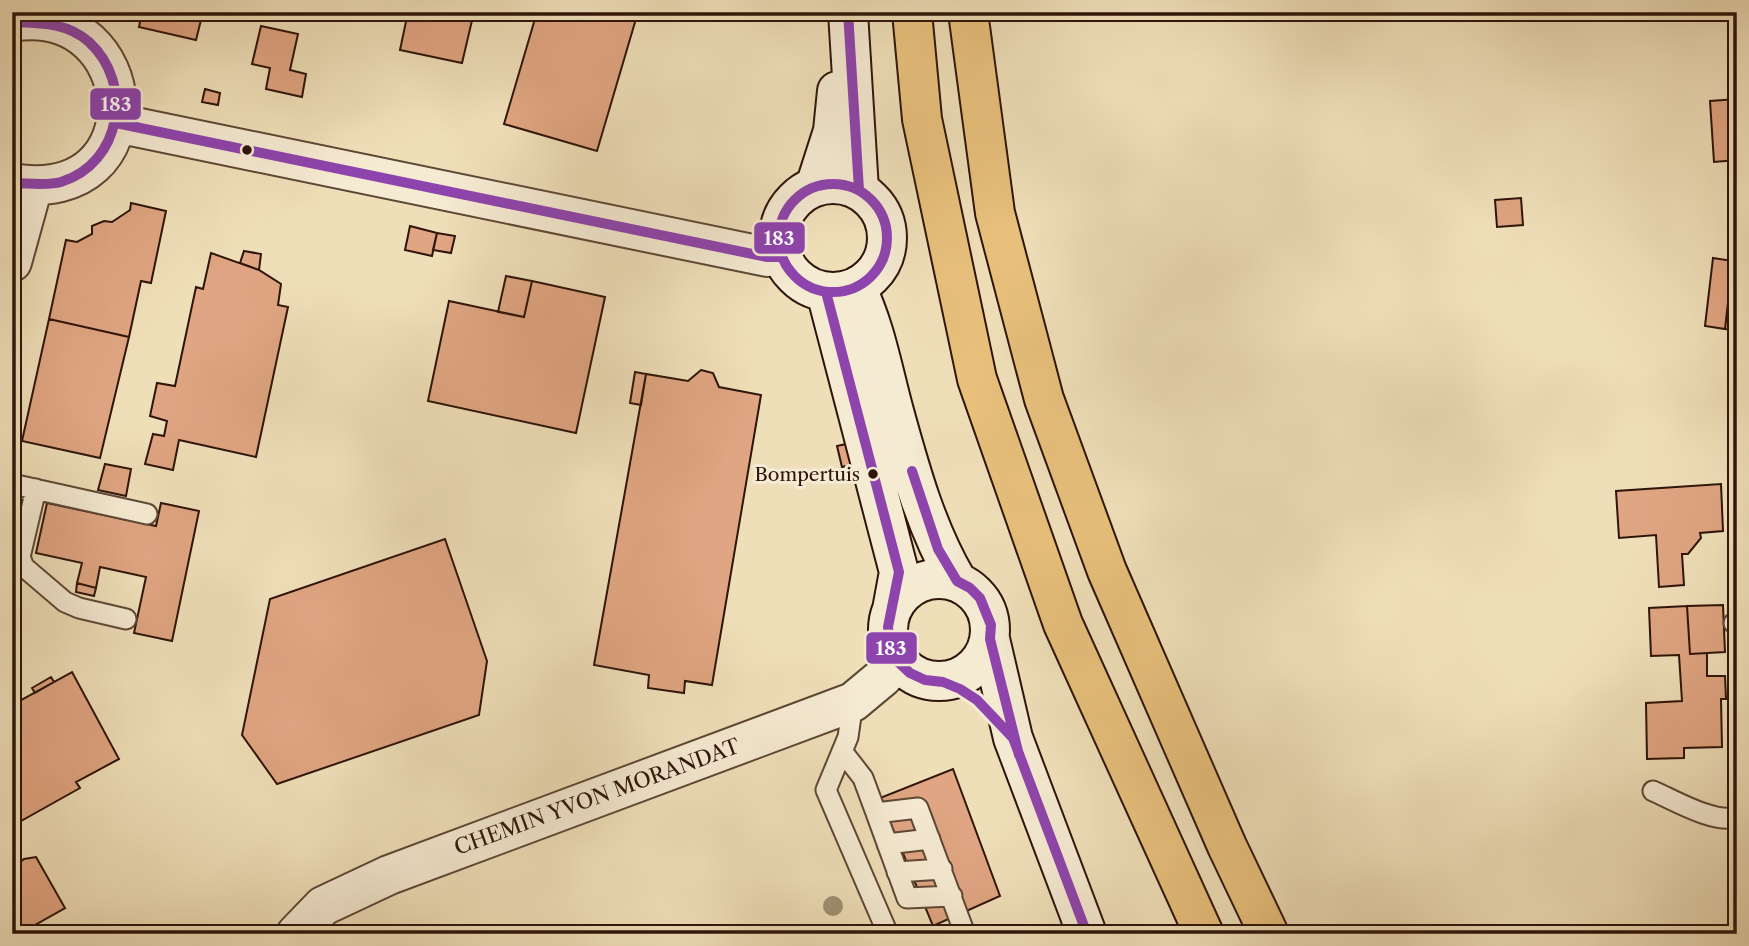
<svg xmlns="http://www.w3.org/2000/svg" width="1749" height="946" viewBox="0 0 1749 946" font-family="'Libre Caslon Text',serif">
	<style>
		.building { fill: #e0a582; stroke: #2e1409; stroke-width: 2 }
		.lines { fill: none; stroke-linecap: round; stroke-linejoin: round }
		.lane-casing { stroke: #5e4735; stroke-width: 23 }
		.street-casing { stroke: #5e4735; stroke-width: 42 }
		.secondary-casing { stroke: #2e1409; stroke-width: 42 }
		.highway-casing { stroke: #2e1409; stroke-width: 42 }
		.lane { stroke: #f5ead2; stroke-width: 19 }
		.street { stroke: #f5ead2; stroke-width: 38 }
		.secondary { stroke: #f5ead2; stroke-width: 38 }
		.highway { stroke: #e8c07c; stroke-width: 38 }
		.bus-1-casing { stroke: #f5ead2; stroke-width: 16 }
		.bus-1 { stroke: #8e44ad; stroke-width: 10 }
		.tree { fill: #9f9173 }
		.bus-dot { fill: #2e1409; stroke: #f5ead2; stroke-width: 2.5 }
		.labels { text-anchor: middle; stroke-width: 6; stroke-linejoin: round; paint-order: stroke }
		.bus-label { font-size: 19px; fill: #2e1409; stroke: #f5ead2; text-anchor: end }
		.street-label { font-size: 21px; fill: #2e1409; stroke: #f5ead2 }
		.line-badge { stroke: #f5ead2; stroke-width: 2.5 }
		.badge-label { font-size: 19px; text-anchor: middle; font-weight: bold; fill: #fff }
	</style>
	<rect width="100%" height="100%" fill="#efdfb9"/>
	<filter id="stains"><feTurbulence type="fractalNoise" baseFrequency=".00286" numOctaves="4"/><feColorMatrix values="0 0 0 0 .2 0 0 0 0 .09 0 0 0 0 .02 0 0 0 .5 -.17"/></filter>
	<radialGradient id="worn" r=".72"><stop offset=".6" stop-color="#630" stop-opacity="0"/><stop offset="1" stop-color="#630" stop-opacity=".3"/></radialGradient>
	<path class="building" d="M142 12H203L196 40 139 27Z
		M408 12H474L462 63 400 50Z
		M537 12H638L597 151 504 124Z
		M261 26 298 34 290 70 306 74 302 97 266 89 270 68 252 64Z
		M205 89 220 93 218 105 202 102Z
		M1737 99V160L1714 162 1710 101Z
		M1521 198 1523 225 1497 227 1495 200Z
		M131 203 166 211 151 283 141 281 129 337 49 319 66 240 77 242 92 234V226L104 221 112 222 130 210Z
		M410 226 437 233 432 256 405 250Z
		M437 233 455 236 451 253 433 250Z
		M244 251 261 254 259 270 240 263Z
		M211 253 259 270 281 284 278 305 288 307 256 457 179 440 173 470 145 464 153 434 164 436 167 421 150 416 157 383 175 386 196 287 203 289Z
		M1713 258 1733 261 1725 329 1705 326Z
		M1733 258 1737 259V330L1725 329Z
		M506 276 532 281 524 317 498 312Z
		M532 281 605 297 576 433 428 401 449 301 524 317Z
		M49 319 129 337 100 458 22 441Z
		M701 370 713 373 719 387 761 395 712 685 685 681 684 693 648 688 649 675 594 665 646 374 688 381Z
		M635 372 646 374 641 405 630 403Z
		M846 444 851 465 842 467 837 446Z
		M105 464 131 469 126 496 98 490Z
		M1721 484 1723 531 1700 533 1701 538 1688 554H1682L1684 585 1659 587 1656 535 1619 538 1616 491Z
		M47 503 156 526 161 503 199 511 172 641 134 633 146 577 100 567 96 588 77 583 82 563 36 553Z
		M445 539 487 661 479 715 277 784 242 735 270 599Z
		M77 583 96 588 94 596 76 592Z
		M1723 605 1725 652 1690 654 1687 606Z
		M1687 606 1690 654 1707 653V676H1725L1726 699H1721L1722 747 1684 748V758L1647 759 1646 703 1682 701 1679 655 1651 656 1649 608Z
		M72 672 119 759 76 782 80 788 12 826V705Z
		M51 677 54 682 35 693 32 688Z
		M953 769 1000 896 933 926 880 798Z
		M36 857 65 908 19 934H12V869L24 859Z"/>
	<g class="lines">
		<g class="lane-casing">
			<path id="lane" d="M12 484 147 514
				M36 489 20 557 24 567 65 602 79 608 126 619
				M1734 623H1737
				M853 702 848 737 826 790 888 934
				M842 751 863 778 876 813 918 808 965 934
				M1653 791C1674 800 1714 824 1737 817
				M876 813 907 898 952 896
				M887 844 930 839
				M897 872 942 869"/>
		</g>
		<g class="street-casing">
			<path id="street" d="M12 22C144 0 160 208 12 183
				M116 123 767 257
				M12 262 33 186
				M296 934 323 906 389 875 853 702 883 677 897 661"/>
		</g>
		<g class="secondary-casing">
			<path id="secondary" d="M848 12 859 190
				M779 238a54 54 0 1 1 108 0a54 54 0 1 1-108 0Z
				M815 187 833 131 837 91
				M856 287C876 328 883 372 895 415 911 473 927 530 957 581
				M826 292 899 572 892 610
				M888 630a51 51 0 1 1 102 0a51 51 0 1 1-102 0Z
				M990 639 1013 738 1087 934"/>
		</g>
		<g class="highway-casing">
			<path id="highway" d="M912 12 922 119 977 379 1063 624 1204 934
				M968 12 995 213 1044 399 1107 571 1227 846 1269 934"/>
		</g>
		<use href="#lane" class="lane"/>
		<use href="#street" class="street"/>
		<use href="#secondary" class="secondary"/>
		<use href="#highway" class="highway"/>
		<g class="bus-1-casing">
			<path id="bus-1" d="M848 12 859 190
				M12 22C39 23 67 22 89 42 134 83 122 163 61 182 47 186 27 183 12 183
				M116 123 767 257H782
				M779 238a54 54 0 1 1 108 0a54 54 0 1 1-108 0Z
				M826 292 899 572 888 627 890 645 897 661 910 673 925 680 943 682 960 689 977 700 1013 738 1087 934
				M912 471 938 549 957 581 970 588 980 598 991 625 990 639 1019 755"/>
		</g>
		<use href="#bus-1" class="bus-1"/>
	</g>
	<circle class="tree" cx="833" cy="906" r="10"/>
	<g class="bus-dot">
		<circle cx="247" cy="150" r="6"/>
		<circle cx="873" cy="474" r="6"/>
	</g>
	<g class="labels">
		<g class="bus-label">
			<text x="860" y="481">Bompertuis</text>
		</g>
		<g class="street-label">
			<text transform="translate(597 797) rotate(-20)" y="7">CHEMIN YVON MORANDAT</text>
		</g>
	</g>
	<g class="line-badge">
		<rect x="89" y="87" width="53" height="34" rx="7" fill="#8e44ad"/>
		<rect x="753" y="221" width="53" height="34" rx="7" fill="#8e44ad"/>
		<rect x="865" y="631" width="53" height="34" rx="7" fill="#8e44ad"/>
	</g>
	<g class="badge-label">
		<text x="116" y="111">183</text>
		<text x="779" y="245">183</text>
		<text x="891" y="655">183</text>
	</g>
	<rect width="1749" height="946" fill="none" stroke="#efdfb9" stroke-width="42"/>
	<rect x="14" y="14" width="1721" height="918" fill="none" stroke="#2e1409" stroke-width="3.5"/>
	<rect x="21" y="21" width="1707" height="904" fill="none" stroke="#2e1409" stroke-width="2"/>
	<rect width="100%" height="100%" filter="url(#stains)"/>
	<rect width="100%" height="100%" fill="url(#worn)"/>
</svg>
